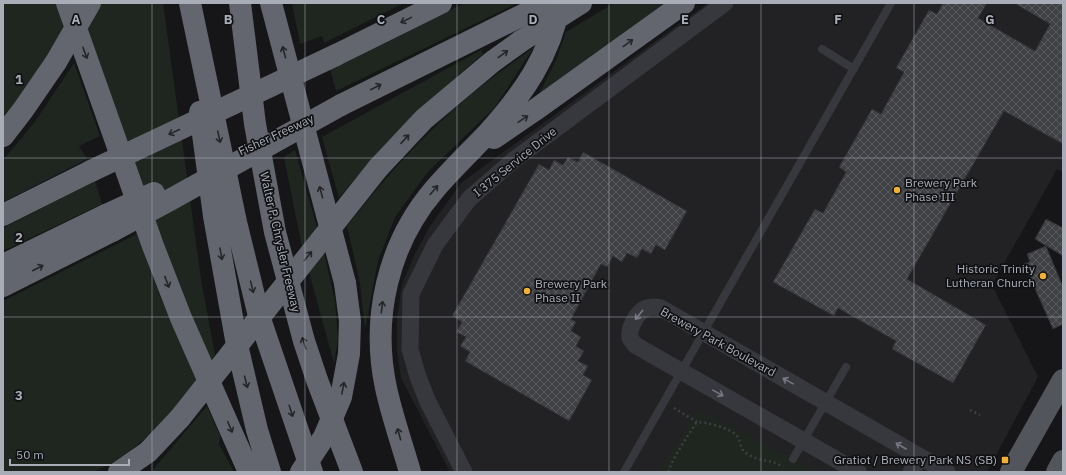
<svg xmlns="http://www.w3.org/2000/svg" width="1066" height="475" viewBox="0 0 1066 475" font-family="'IBM Plex Sans',sans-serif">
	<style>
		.built { fill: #222225 }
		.green { fill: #1e261f }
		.building { fill: url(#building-cross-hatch); stroke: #303034 }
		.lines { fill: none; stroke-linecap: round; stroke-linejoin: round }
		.path { stroke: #3d3f44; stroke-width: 2.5; stroke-dasharray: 2 3; stroke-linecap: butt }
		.lane { stroke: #37383d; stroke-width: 8 }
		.street { stroke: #37383d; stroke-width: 17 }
		.primary { stroke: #53555c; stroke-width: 22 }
		.highway { stroke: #63666e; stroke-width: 22 }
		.highway-bridge { stroke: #63666e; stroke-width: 22 }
		.oneway { stroke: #26262a }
		.oneway2 { stroke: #757881 }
		.grid { fill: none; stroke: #a8adb8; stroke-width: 1; stroke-opacity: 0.55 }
		.poi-dot { fill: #f2b134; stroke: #111113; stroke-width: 1.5 }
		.labels { text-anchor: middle; stroke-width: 3.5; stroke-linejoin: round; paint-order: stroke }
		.street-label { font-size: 12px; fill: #a8adb8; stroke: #111113 }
		.poi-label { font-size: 12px; fill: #a8adb8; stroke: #111113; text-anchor: start }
		.grid-label { font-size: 13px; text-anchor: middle; font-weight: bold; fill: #a8adb8; stroke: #111113; stroke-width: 3.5; stroke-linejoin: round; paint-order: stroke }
	</style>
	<defs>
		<pattern id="building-cross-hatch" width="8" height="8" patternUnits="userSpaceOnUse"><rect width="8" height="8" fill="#404145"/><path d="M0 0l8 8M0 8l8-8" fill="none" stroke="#595a5e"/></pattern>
	</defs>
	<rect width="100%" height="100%" fill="#161618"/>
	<path class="built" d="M708 3H1063V172L1057 169 992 285 1038 377 987 472H450L401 378 397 351V318L402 284 415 254 430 226 461 183Z"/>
	<path class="green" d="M3 3H56L64 30 3 122Z
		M78 3H163L201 279 215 355 210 364 118 128Z
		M292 3H404L324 43 322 36 300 44Z
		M465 3H518L336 91 330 68Z
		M614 3H665L538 96 556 60 566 32Z
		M534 47 495 107 427 173 395 217 378 261 365 329 360 283 347 226C381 183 417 141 459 105 482 84 509 66 534 47Z
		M481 50 483 54 463 71 383 147 339 198 322 137Z
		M74 63 100 136 79 146 87 159 3 202V160L34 123Z
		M295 150 325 256 335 301 338 339 334 363 302 247 284 157Z
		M95 181 102 204 3 251V228Z
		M137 234 160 296 198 378 171 417 130 451 109 465 93 472H3V301Z
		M207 406 220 436 219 444 234 472H151Z
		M698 409 819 472H658Z"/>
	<path class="building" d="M943 3H987L978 18 1035 51 1050 24 1014 3H1063V144L1004 111 907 279 986 325 953 383 892 349 896 341 838 308 834 316 773 282 815 209 823 213 846 172 839 167 872 109 881 114 904 72 896 68 929 10 937 14Z
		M583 152 687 211 665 250 656 245 651 254 642 249 637 258 627 253 622 262 613 256 607 267 601 264 571 319 576 322 571 331 581 337 576 346 584 351 578 361 588 366 583 375 592 380 569 421 465 361 470 352 460 346 466 337 456 332 462 322 452 316 539 164 549 170 554 160 563 165 568 157 578 162Z
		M1046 219 1063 228V256L1035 239Z
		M1046 246 1063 287V324L1053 329 1024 264 1030 262 1027 254Z"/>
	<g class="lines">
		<path class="path" d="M674 408 697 422
			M970 410 980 415
			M668 472C675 454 686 439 696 423 704 420 732 429 737 436 743 445 738 450 751 456 761 462 772 459 783 467"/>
		<path class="lane" d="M822 49 854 69
			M793 459 846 367
			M624 472 891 3"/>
		<path class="street" d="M464 472 428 402 418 377 410 349 411 294 435 245 469 199 515 159 725 3
			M858 472 635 345C634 343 631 340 630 338 628 329 636 315 643 310 648 306 655 307 661 308L947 472
			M911 472 920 457"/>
		<path class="primary" d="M1011 472 1063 380
			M1057 472 1063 461"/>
		<path class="highway" d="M67 3 153 246 181 318 249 472
			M190 3 236 222 259 316 312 472
			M240 3 255 124 275 232 304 341 317 380 352 472
			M271 3 345 283
			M336 55 441 3
			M341 105 547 3
			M200 112 214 216 237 345 257 430 270 472
			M3 136 23 110 56 62
			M494 138 535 110 684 3
			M378 168 424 119 492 62 521 41
			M3 215 91 171
			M3 265 106 215
			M3 286 112 231
			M119 472 148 452 180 418
			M410 472C402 444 392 416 386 388 371 318 388 244 434 190 451 170 470 152 488 133 523 94 550 56 560 3"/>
		<path class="highway-bridge" d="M521 41 581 3
			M56 62 90 3
			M91 171 336 55
			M106 215 154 193
			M112 231 168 201 341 105
			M180 418 378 168
			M301 472 324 437 341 397 349 354 350 321 345 283"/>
	</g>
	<defs><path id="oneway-shaft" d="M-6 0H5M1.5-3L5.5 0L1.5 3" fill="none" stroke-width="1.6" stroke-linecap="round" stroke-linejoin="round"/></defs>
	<g class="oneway">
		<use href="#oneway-shaft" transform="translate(406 20) rotate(154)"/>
		<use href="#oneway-shaft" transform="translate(628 43) rotate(-36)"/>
		<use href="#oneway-shaft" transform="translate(284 52) rotate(-105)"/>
		<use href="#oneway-shaft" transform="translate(85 53) rotate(70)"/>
		<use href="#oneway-shaft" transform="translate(503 54) rotate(-36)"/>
		<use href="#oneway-shaft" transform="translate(376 87) rotate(-27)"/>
		<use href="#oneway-shaft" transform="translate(523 119) rotate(-34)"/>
		<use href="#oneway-shaft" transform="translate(174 132) rotate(155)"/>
		<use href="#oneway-shaft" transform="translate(219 137) rotate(78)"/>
		<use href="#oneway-shaft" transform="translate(405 139) rotate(-47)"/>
		<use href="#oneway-shaft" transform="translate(434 190) rotate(-50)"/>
		<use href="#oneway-shaft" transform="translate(321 192) rotate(-106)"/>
		<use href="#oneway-shaft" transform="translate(221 254) rotate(80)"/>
		<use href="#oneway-shaft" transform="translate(308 256) rotate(-52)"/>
		<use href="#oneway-shaft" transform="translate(38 268) rotate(-27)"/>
		<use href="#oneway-shaft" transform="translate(167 282) rotate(69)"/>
		<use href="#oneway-shaft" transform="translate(252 287) rotate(76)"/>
		<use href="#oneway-shaft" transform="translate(382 307) rotate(-83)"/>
		<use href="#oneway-shaft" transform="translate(304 343) rotate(-108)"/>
		<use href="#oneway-shaft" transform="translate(246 382) rotate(76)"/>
		<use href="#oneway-shaft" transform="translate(343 388) rotate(-79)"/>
		<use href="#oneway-shaft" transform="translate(291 411) rotate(72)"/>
		<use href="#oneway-shaft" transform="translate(230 427) rotate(67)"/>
		<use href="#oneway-shaft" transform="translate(399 434) rotate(-106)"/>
	</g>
	<g class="oneway2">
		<use href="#oneway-shaft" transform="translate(639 315) rotate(128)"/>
		<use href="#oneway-shaft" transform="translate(788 381) rotate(-151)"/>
		<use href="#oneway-shaft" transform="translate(718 393) rotate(29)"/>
		<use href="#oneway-shaft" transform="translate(901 446) rotate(-150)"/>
	</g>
	<path class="grid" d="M152 3V472M305 3V472M457 3V472M609 3V472M761 3V472M914 3V472M3 158H1063M3 317H1063"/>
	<g class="poi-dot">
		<circle cx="897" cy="190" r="4"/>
		<circle cx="1043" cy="276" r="4"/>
		<circle cx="527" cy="291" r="4"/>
		<rect x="1001" y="456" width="8" height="8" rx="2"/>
	</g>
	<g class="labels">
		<g class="street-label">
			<text transform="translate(276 135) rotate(-25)" y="4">Fisher Freeway</text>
			<text transform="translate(515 162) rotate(-39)" y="4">I 375 Service Drive</text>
			<text transform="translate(280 242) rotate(77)" y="4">Walter P. Chrysler Freeway</text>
			<text transform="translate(718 342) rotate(29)" y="4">Brewery Park Boulevard</text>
		</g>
		<g class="poi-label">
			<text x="905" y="187">Brewery Park<tspan x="905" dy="14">Phase III</tspan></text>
			<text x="1035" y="273" text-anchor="end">Historic Trinity<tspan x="1035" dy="14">Lutheran Church</tspan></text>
			<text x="535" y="288">Brewery Park<tspan x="535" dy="14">Phase II</tspan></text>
			<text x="997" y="464" text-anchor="end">Gratiot / Brewery Park NS (SB)</text>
		</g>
	</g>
	<g class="grid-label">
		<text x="76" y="24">A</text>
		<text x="228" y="24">B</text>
		<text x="381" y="24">C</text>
		<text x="533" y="24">D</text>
		<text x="685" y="24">E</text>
		<text x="838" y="24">F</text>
		<text x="990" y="24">G</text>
		<text x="19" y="84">1</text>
		<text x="19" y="242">2</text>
		<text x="19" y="400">3</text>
	</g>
	<rect width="1066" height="475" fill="none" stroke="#a8adb8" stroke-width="8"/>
	<path d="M10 459v6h119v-6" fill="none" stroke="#a8adb8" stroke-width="2"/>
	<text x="16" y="459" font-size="12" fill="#a8adb8" stroke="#111113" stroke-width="3" paint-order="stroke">50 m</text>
</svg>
